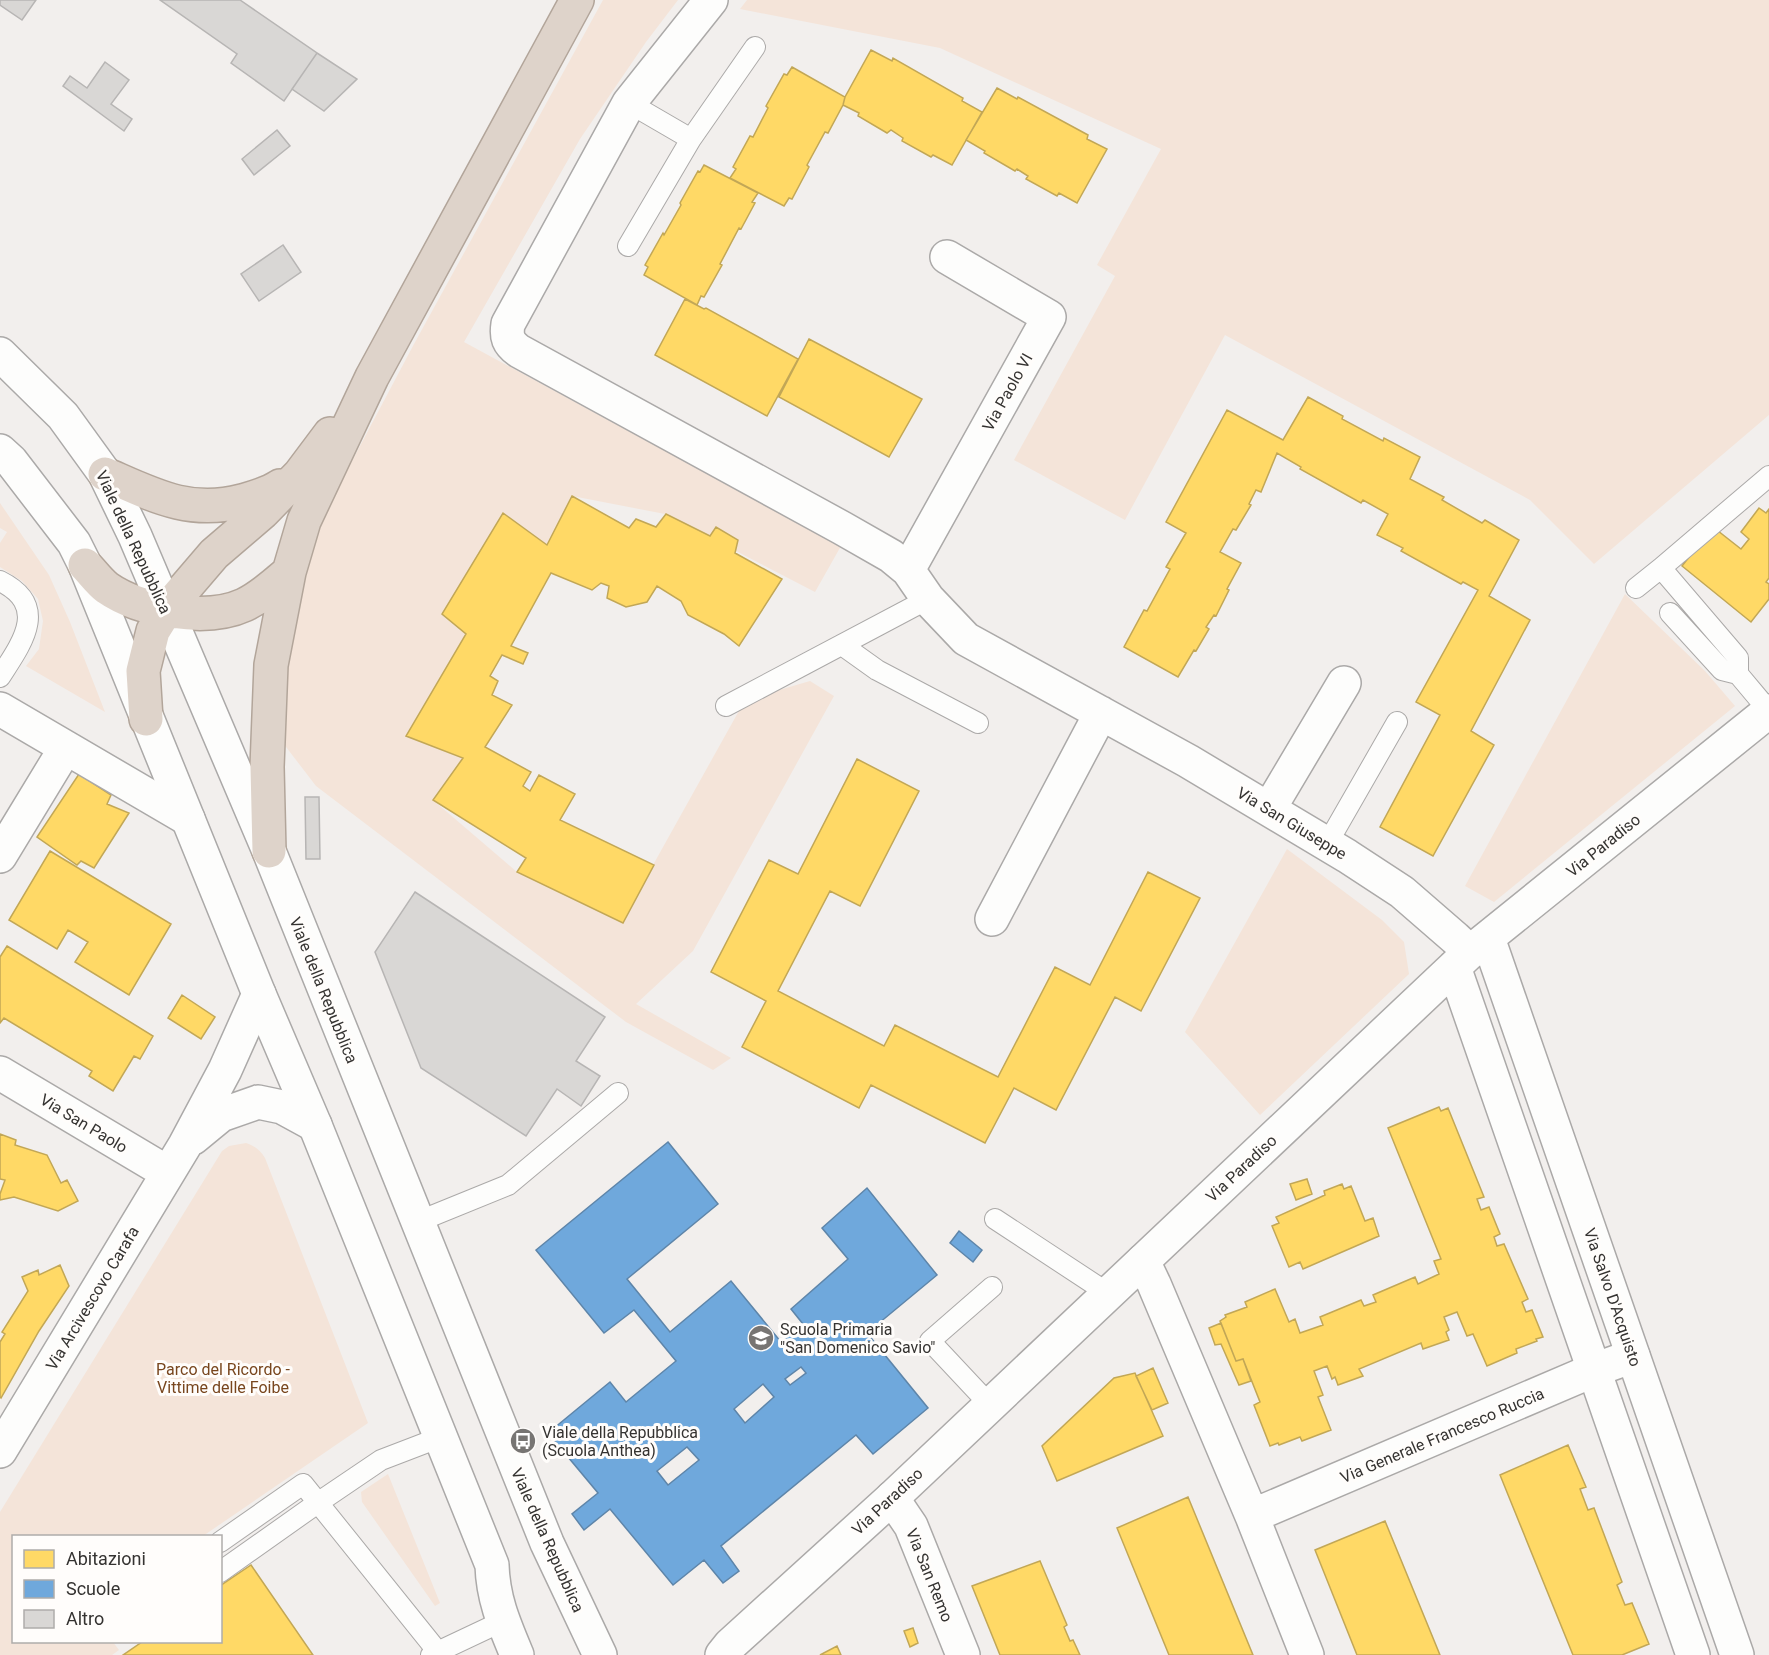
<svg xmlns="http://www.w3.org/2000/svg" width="1769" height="1655" viewBox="0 0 1769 1655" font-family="Roboto,sans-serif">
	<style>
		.green { fill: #f4e4d9 }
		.homes { fill: #ffd966; stroke: #c2a756; stroke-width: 1.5 }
		.schools { fill: #6fa8dc; stroke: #5e85a9; stroke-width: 1.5; fill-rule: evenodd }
		.building { fill: #d9d7d5; stroke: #b7b5b4; stroke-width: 1.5 }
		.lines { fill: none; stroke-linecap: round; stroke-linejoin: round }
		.lane-casing { stroke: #aba9a8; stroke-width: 22 }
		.street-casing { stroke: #aba9a8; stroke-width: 36 }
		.secondary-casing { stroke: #aba9a8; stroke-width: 36 }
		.highway-casing { stroke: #b2a59a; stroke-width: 36 }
		.lane { stroke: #fdfdfc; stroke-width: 20 }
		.street { stroke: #fdfdfc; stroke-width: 33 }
		.secondary { stroke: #fdfdfc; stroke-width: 33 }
		.highway { stroke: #ded3ca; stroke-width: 33 }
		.labels { text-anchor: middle; stroke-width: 6; stroke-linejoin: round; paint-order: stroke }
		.street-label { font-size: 16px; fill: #353331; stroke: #fffdfb }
		.poi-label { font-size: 16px; fill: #353331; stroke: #fffdfb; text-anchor: start }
		.park-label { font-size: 16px; fill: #78461e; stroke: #fffdfb }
	</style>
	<rect width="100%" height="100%" fill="#f2efed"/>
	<path class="green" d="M603 0H678L646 42 580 139 464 342 841 546 815 592 665 514 572 496 547 545 503 513 466 634 410 729 463 758 433 800 517 872 653 865 745 700 810 681 834 696 693 951 636 1004 731 1058 713 1070 626 1022 316 786 283 743V692L303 576 319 528 333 497 414 344Z
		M747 0H1769V415L1594 564 1530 500 1225 335 1125 520 1014 460 1115 276 1097 265 1161 149 940 48 740 9Z
		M0 503 49 575 70 622 105 712 26 666 39 649 43 621 38 599 22 581 0 567V543L7 532 0 528Z
		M1625 594 1705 671 1735 706 1494 902 1465 886Z
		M1287 849 1382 920 1404 942 1409 974 1260 1115 1185 1032Z
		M246 1143C255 1146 260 1150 265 1158L368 1423 203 1536H14V1642H113L119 1650 112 1655H0V1512L222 1151 229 1146Z
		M388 1474 440 1603 435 1606 362 1502 361 1492Z"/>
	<path class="homes" d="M871 50 892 61 893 58 963 98 962 101 982 112 952 165 933 155 931 157 902 141 903 138 891 130 887 133 858 116 859 113 843 105 845 97Z
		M792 67 845 97 843 105 828 133 825 132 807 165 809 167 792 199 789 198 784 206 730 178 736 169 733 167 750 136 753 137 768 108 766 106 784 74 787 75Z
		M997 88 1017 99 1018 97 1088 135 1087 139 1107 149 1077 203 1059 193 1057 196 1026 179 1028 176 1017 169 1015 171 984 153 985 151 966 140Z
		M704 165 758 193 752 202 755 203 741 229 739 228 720 264 722 265 704 297 701 296 697 305 644 275 648 267 645 265 663 233 664 235 681 205 680 203 698 171 700 172Z
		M685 299 704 309 706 308 798 359 767 416 655 355Z
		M809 339 922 399 889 457 779 397Z
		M1308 397 1343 416 1342 419 1383 441 1384 438 1420 457 1410 479 1444 497 1442 500 1482 523 1485 520 1519 540 1489 596 1530 620 1471 731 1494 745 1433 856 1380 827 1440 715 1416 702 1478 590 1463 582 1461 584 1401 551 1403 548 1377 535 1388 514 1363 500 1361 503 1300 469 1301 467 1277 453 1261 492 1256 490 1249 504 1251 505 1236 530 1233 529 1220 552 1241 563 1227 589 1229 590 1216 616 1214 615 1206 627 1209 629 1196 651 1194 650 1178 677 1124 647 1144 610 1147 611 1170 569 1166 567 1186 533 1166 522 1227 410 1283 440Z
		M572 496 629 528 636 519 656 527 666 514 710 536 716 527 738 540 735 553 782 579 739 646 724 634 688 615 681 601 657 586 647 602 626 607 607 598 609 586 601 583 592 590 551 573 511 646 528 653 523 664 502 655 490 676 498 681 492 695 512 705 485 747 531 772 523 786 530 791 539 775 575 794 560 820 654 865 623 923 517 872 526 858 433 800 463 758 406 736 466 634 442 614 503 513 547 545Z
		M1759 508 1766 513 1769 509V578L1766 582 1769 584V599L1751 622 1682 566 1713 527 1741 549 1749 539 1741 532Z
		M857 759 919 791 860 906 830 891 778 991 884 1046 895 1025 998 1077 1055 967 1090 985 1148 872 1200 898 1141 1011 1115 997 1056 1110 1014 1088 985 1143 871 1085 859 1108 742 1047 766 1001 711 972 769 860 798 874Z
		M79 774 111 795 107 804 129 813 94 868 81 861 77 865 37 837Z
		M50 851 171 924 129 995 75 962 88 942 68 930 57 949 9 920Z
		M7 946 153 1036 140 1059 134 1056 113 1091 89 1076 92 1071 4 1018 0 1023V957Z
		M182 995 215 1017 201 1039 168 1018Z
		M1439 1107 1441 1111 1448 1108 1484 1197 1477 1199 1481 1210 1489 1207 1500 1234 1494 1237 1497 1246 1504 1244 1528 1299 1522 1302 1526 1312 1532 1310 1543 1337 1536 1339 1537 1341 1516 1349 1517 1353 1487 1366 1473 1334 1467 1336 1457 1312 1444 1317 1449 1330 1446 1332 1449 1340 1423 1349 1421 1343 1359 1369 1363 1376 1338 1385 1335 1377 1332 1379 1327 1366 1314 1371 1323 1395 1318 1397 1331 1430 1302 1441 1300 1437 1279 1445 1278 1443 1270 1446 1254 1405 1260 1402 1243 1359 1236 1361 1220 1321 1226 1317 1225 1315 1247 1307 1245 1302 1275 1289 1289 1322 1295 1319 1300 1333 1323 1325 1320 1317 1361 1300 1364 1306 1376 1302 1373 1295 1415 1277 1418 1284 1439 1274 1434 1261 1441 1259 1388 1128Z
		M0 1134 16 1140 15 1145 47 1155 61 1183 67 1180 78 1201 58 1211 14 1197 0 1200V1194L5 1180 0 1179Z
		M1307 1179 1312 1194 1296 1200 1290 1184Z
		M1342 1184 1344 1189 1351 1186 1365 1221 1373 1218 1379 1236 1303 1269 1300 1262 1289 1267 1272 1226 1279 1223 1276 1217 1325 1195 1324 1191Z
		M60 1265 69 1286 39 1331 1 1398 0 1397V1342L5 1334 2 1332 28 1291 22 1277 38 1270 39 1275Z
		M1221 1323 1236 1361 1243 1359 1251 1381 1239 1385 1221 1344 1215 1345 1209 1328Z
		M1153 1368 1168 1403 1152 1410 1136 1376Z
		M1135 1373 1163 1436 1057 1481 1042 1446 1114 1378Z
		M1568 1445 1586 1487 1580 1489 1588 1510 1594 1508 1622 1582 1617 1585 1625 1605 1632 1603 1649 1644 1622 1655H1573L1500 1475Z
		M1188 1497 1253 1655H1169L1117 1528Z
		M1385 1521 1440 1655H1357L1315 1550Z
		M1040 1561 1067 1625 1064 1627 1070 1641 1073 1640 1080 1655H1000L972 1586Z
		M251 1565 313 1655H123L142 1642H220V1586Z
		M913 1628 918 1643 910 1647 904 1631Z
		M837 1646 841 1655H820Z"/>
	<path class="schools" d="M668 1142 718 1204 627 1279 670 1332 731 1281 781 1342 803 1324 791 1309 848 1259 822 1228 867 1188 937 1275 867 1333 928 1408 873 1454 856 1435 721 1546 739 1571 723 1583 704 1560 673 1585 610 1509 584 1530 572 1514 598 1493 548 1433 610 1382 626 1402 676 1361 634 1310 604 1333 536 1250ZM801 1367 806 1373 790 1385 785 1379ZM763 1384 774 1397 745 1423 734 1409ZM687 1447 699 1460 668 1485 657 1471Z
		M959 1231 982 1250 973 1262 950 1243Z"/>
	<path class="building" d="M0 0H36L22 20 0 5Z
		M160 0H240L317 53 284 101 231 63 237 54Z
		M317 53 357 79 324 111 292 89Z
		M105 62 129 80 111 104 132 119 124 131 63 86 70 76 87 88Z
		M277 130 290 146 254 175 242 159Z
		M283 245 301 272 259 301 241 274Z
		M305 797H319L320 859H306Z
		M415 892 605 1017 576 1061 600 1076 581 1106 557 1089 526 1136 421 1068 375 952Z"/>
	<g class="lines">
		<g class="lane-casing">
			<path id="lane" d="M691 139 755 47
				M628 246 691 139 629 103
				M0 581C50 606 22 643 0 677
				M1636 588 1661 568
				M1670 613 1722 670 1738 674 1769 711
				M842 645 877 670 978 723
				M1738 674V658L1661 568 1769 476
				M726 706 928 599
				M1327 844 1397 722
				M995 1219 1109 1294
				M417 1222 508 1185 618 1093
				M990 1405 930 1341 992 1287
				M220 1542 303 1484 438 1652
				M220 1572 319 1502 381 1460 441 1437
				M431 1655 503 1621"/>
		</g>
		<g class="street-casing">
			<path id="street" d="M711 0 629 103 508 324C506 337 508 343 519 351L842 528 891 556 908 570 928 599 966 639 1188 761 1347 856 1402 892 1455 938 1470 952
				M908 570 1049 317 947 257
				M0 709 188 819
				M1269 809 1344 683
				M0 856 65 749
				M992 919 1101 713
				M0 1073 168 1173
				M193 1138 221 1115 258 1102 282 1107 315 1125
				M1143 1261 1154 1284 1252 1516 1307 1655
				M0 1451 185 1145 225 1070 259 994
				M892 1498 911 1526 963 1655
				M1252 1516 1594 1370 1633 1356"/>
		</g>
		<g class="secondary-casing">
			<path id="secondary" d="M0 354 63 416 105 474 135 536 269 851 547 1543 600 1655
				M0 451 11 461 74 543 85 565 259 994 315 1125 492 1565C493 1599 504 1624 517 1655
				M1488 938 1737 1655
				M1454 967 1693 1655
				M722 1655 730 1645 892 1498 1470 952 1769 711"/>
		</g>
		<g class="highway-casing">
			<path id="highway" d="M105 474C153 495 189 515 242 501 256 497 268 494 280 486
				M85 565C92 572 99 582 107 588 140 611 207 622 244 605 261 597 275 584 289 572
				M146 719 143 671 153 631 166 610 214 554 263 512 300 474 330 434
				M269 851 267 767 271 665 289 572 304 521 372 377 577 0"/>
		</g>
		<use href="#lane" class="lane"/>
		<use href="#street" class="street"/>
		<use href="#secondary" class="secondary"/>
		<use href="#highway" class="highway"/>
	</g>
	<defs>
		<g id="school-disc" transform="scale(1.35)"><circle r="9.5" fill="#777573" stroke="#fffdfb"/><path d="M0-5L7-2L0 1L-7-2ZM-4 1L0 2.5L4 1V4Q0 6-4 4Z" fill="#fff"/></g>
		<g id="bus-disc" transform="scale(1.35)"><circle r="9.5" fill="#777573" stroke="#fffdfb"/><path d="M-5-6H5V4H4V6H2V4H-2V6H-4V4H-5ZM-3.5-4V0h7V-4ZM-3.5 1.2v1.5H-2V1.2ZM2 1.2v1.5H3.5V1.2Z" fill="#fff"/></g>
	</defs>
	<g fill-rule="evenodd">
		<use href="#school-disc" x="761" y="1338"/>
		<use href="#bus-disc" x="523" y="1441"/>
	</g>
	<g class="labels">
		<g class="street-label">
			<text transform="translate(1007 392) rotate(-61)" y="6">Via Paolo VI</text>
			<text transform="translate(134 542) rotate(65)" y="6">Viale della Repubblica</text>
			<text transform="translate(1292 823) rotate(31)" y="6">Via San Giuseppe</text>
			<text transform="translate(1603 845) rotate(-39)" y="6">Via Paradiso</text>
			<text transform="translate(324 990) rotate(68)" y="6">Viale della Repubblica</text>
			<text transform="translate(84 1123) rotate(31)" y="6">Via San Paolo</text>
			<text transform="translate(1241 1168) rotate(-43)" y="6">Via Paradiso</text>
			<text transform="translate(1613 1297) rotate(71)" y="6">Via Salvo D'Acquisto</text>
			<text transform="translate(92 1298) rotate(-59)" y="6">Via Arcivescovo Carafa</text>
			<text transform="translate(1442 1435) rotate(-23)" y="6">Via Generale Francesco Ruccia</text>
			<text transform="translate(887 1501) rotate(-43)" y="6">Via Paradiso</text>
			<text transform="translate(548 1540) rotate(66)" y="6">Viale della Repubblica</text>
			<text transform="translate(930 1575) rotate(68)" y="6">Via San Remo</text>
		</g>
		<g class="poi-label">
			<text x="780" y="1335">Scuola Primaria<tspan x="780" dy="18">"San Domenico Savio"</tspan></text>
			<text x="542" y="1438">Viale della Repubblica<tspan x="542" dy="18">(Scuola Anthea)</tspan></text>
		</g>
		<g class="park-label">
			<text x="223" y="1375">Parco del Ricordo -<tspan x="223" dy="18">Vittime delle Foibe</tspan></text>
		</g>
	</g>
	<rect x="12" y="1535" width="210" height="108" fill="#fffdfb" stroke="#aeacaa" stroke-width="1.5"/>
	<rect x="24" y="1550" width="30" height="18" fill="#ffd966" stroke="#aeacaa" stroke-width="1.5"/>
	<text x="66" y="1565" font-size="18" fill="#353331">Abitazioni</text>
	<rect x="24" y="1580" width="30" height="18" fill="#6fa8dc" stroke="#aeacaa" stroke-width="1.5"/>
	<text x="66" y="1595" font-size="18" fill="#353331">Scuole</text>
	<rect x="24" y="1610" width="30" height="18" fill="#d9d7d5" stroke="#aeacaa" stroke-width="1.5"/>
	<text x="66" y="1625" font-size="18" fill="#353331">Altro</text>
</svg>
